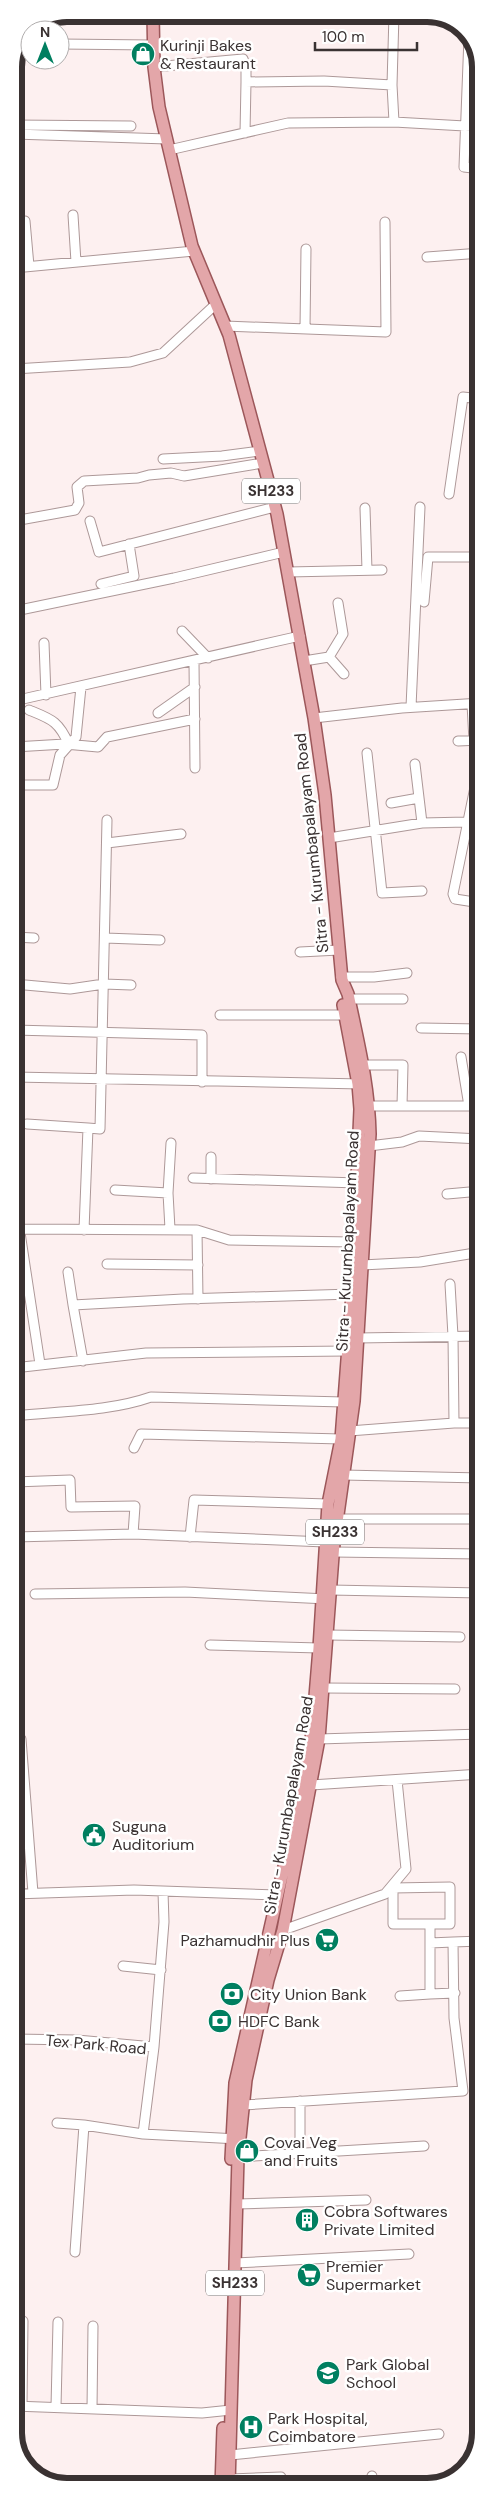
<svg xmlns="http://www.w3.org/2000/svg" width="495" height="2500" viewBox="0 0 495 2500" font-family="'DM Sans',sans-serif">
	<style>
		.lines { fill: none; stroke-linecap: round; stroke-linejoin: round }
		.minor-casing { stroke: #ad9898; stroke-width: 11 }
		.major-casing { stroke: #9c575a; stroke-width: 14 }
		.minor { stroke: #fff; stroke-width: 9 }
		.major { stroke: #e3a6a9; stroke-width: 11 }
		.labels { text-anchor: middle; stroke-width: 5; stroke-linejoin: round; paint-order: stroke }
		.shield { fill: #fff; stroke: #757070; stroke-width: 1 }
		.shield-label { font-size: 15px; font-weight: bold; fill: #3a3232 }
		.poi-label { font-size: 16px; fill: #3a3232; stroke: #fff; text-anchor: start }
		.street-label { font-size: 16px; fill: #3a3232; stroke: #fff }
		.rim { fill: none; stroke: #3a3232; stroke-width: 6 }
	</style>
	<rect width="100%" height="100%" fill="#fdf0f0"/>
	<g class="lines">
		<g class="minor-casing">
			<path id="minor" d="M469 37 464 167 481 169
				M24 43H30
				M60 44 152 45
				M154 67 243 59 246 67V82
				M392 85 394 14
				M14 125 131 126
				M245 133 246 82 324 81 392 85 394 122
				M14 134 167 139
				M169 150 288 123 394 122 465 126 481 125
				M73 215 76 262
				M25 221 29 266
				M427 257 481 253
				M14 268 194 251
				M225 326 386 332 385 222
				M305 329 306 249
				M14 369 130 362 163 353 216 304
				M163 459 222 456 260 451
				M449 494 463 397 481 399
				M365 508 367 570
				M14 521 75 510 79 503 77 487 84 481 138 478 149 475 171 473 184 476 263 463
				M90 521 99 552 275 507
				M288 572 382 570
				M101 584 134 576 129 544
				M424 602 428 557H481
				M338 603 343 634 329 657 344 674
				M15 611 174 578 284 552
				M182 631 208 658
				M476 642 481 644
				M44 643 46 695
				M194 661 195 768
				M304 661 329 657
				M14 701 300 636
				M472 704 474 741
				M411 707 420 507
				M29 710C51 719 59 721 69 745
				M158 713 195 687
				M314 718 402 708 481 703
				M458 741 481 740
				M14 747 65 744 98 747 107 737 195 719
				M367 753 382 893 422 891
				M480 763 453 894 455 899 481 903
				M415 764 422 823
				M14 785H53L60 755 76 737 81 687
				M391 803 419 798
				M329 838 422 823 467 822
				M107 843 181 834
				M14 937 34 938
				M105 938 160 940
				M300 952 339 950
				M341 977H374L407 973
				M14 984 70 989 104 984 131 985
				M349 999H403
				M220 1015H345
				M421 1028 481 1029
				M14 1030 202 1035V1082
				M461 1057 469 1106
				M363 1065H403L402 1106
				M14 1077 362 1084
				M369 1106H481
				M27 1124 88 1128 84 1230
				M88 1128 100 1129 107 820
				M369 1146 402 1142 419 1136 481 1139
				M193 1178 358 1183
				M211 1179V1157
				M115 1190 168 1193
				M14 1193 40 1364
				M447 1194 481 1191
				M19 1229 197 1230 198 1299
				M170 1229 168 1193 171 1143
				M197 1230 229 1240 354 1242
				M107 1264 198 1265
				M362 1265 420 1262 481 1252
				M68 1272 73 1305
				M450 1284 453 1336 454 1423
				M358 1338 481 1336
				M83 1361 73 1305 183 1299 352 1294
				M14 1368 146 1353 347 1351
				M14 1416C59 1411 108 1412 151 1397L344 1402
				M349 1431 454 1423H481
				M134 1448 141 1434 341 1439
				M343 1475 481 1478
				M14 1482 70 1480 71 1507 135 1506 133 1534 325 1542
				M337 1519H481
				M14 1537 133 1534
				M190 1537 194 1500 328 1504
				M333 1552 481 1554
				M331 1590 481 1593
				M35 1594 185 1592 327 1599
				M328 1635 460 1637
				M210 1645 319 1648
				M324 1688 455 1689
				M14 1733 21 1739 33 1893
				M319 1739 481 1734
				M311 1785 481 1774
				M475 1815 481 1814
				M14 1894 134 1890 277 1895
				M430 1924H450V1887L393 1888V1924H430V1943L453 1942
				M283 1930 385 1894 406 1869 397 1780
				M123 1966 161 1970
				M430 1994 455 1993
				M400 1996 430 1994V1943
				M14 2039 77 2040 154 2047 143 2134 238 2139
				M154 2047 164 1922 163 1892
				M300 2101V2153
				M244 2105 463 2091 454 2018 453 1942 481 1941
				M57 2123 84 2125
				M238 2157 424 2146
				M237 2204 366 2200
				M75 2252 84 2125 143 2134
				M235 2263 409 2254
				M14 2406 202 2413 231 2410
				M22 2406 23 2321
				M56 2407 58 2322
				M92 2409 93 2326
				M230 2455 439 2434
				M372 2476 373 2486
				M230 2479 281 2477V2486"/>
		</g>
		<g class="major-casing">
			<path id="major" d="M153 14 154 67 159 107 192 246 229 335 277 514 314 718 325 795 342 980 348 994C358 1042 369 1085 370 1134L354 1401 334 1543 319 1739 283 1930 268 1980 246 2080 238 2157 229 2486
				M231 2159 235 2083 298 1805 312 1733 319 1648 328 1504 341 1439 352 1294 360 1109 358 1084 343 1005
				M221 2486 223 2428"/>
		</g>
		<use href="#minor" class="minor"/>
		<use href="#major" class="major"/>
	</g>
	<defs>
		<g id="shop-disc" transform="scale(1.25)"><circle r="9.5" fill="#007f60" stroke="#fff"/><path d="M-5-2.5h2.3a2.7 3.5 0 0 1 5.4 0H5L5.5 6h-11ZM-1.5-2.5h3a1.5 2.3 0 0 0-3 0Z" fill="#fff"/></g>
		<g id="civic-disc" transform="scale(1.25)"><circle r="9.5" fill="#007f60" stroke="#fff"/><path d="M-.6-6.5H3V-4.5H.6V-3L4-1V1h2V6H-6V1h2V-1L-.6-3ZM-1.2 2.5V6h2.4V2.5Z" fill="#fff"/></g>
		<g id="supermarket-disc" transform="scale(1.25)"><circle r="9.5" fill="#007f60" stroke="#fff"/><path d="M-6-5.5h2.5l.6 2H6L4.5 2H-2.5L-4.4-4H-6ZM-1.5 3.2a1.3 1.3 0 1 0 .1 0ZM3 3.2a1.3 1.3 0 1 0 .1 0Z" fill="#fff"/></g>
		<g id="bank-disc" transform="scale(1.25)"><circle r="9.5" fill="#007f60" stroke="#fff"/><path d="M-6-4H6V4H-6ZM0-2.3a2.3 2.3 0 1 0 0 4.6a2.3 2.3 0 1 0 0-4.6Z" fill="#fff"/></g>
		<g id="building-disc" transform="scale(1.25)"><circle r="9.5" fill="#007f60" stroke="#fff"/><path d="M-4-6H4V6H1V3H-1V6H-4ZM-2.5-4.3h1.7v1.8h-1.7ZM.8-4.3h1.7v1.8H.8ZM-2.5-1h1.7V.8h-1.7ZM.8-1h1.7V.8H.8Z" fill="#fff"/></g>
		<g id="school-disc" transform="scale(1.25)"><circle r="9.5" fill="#007f60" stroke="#fff"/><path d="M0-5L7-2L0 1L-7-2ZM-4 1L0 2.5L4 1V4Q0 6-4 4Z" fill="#fff"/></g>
		<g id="hospital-disc" transform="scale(1.25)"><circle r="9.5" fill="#007f60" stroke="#fff"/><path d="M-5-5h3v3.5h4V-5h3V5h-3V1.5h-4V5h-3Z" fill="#fff"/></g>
	</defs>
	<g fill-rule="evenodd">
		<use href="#shop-disc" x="143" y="54"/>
		<use href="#civic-disc" x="94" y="1835"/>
		<use href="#supermarket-disc" x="327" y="1940"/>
		<use href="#bank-disc" x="232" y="1994"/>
		<use href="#bank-disc" x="220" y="2021"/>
		<use href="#shop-disc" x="247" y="2151"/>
		<use href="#building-disc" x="307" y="2220"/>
		<use href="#supermarket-disc" x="309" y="2275"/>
		<use href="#school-disc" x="328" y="2373"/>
		<use href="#hospital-disc" x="251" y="2427"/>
	</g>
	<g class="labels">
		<g class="shield">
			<rect x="242" y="478.5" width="58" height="25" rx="4"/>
			<rect x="306" y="1519.5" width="58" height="25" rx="4"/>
			<rect x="206" y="2270.5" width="58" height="25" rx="4"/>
		</g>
		<g class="shield-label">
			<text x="271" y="496">SH233</text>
			<text x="335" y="1537">SH233</text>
			<text x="235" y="2288">SH233</text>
		</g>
		<g class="poi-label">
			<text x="160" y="51">Kurinji Bakes<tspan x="160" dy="18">&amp; Restaurant</tspan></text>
			<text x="112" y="1832">Suguna<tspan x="112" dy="18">Auditorium</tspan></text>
			<text x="310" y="1946" text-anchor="end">Pazhamudhir Plus</text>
			<text x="250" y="2000">City Union Bank</text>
			<text x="238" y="2027">HDFC Bank</text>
			<text x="264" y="2148">Covai Veg<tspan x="264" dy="18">and Fruits</tspan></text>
			<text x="324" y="2217">Cobra Softwares<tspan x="324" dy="18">Private Limited</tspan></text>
			<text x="326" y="2272">Premier<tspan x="326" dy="18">Supermarket</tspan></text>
			<text x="346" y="2370">Park Global<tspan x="346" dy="18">School</tspan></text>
			<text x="268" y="2424">Park Hospital,<tspan x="268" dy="18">Coimbatore</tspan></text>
		</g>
		<g class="street-label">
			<text transform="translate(311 843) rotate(-96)" y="6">Sitra - Kurumbapalayam Road</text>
			<text transform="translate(347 1241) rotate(-87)" y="6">Sitra - Kurumbapalayam Road</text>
			<text transform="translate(288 1805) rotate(-80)" y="6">Sitra - Kurumbapalayam Road</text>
			<text transform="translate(96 2044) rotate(5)" y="6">Tex Park Road</text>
		</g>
	</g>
	<path d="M0 0H495V2500H0ZM67 22H427A45 45 0 0 1 472 67V2433A45 45 0 0 1 427 2478H67A45 45 0 0 1 22 2433V67A45 45 0 0 1 67 22Z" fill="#fff" fill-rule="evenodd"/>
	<path class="rim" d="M67 22H427A45 45 0 0 1 472 67V2433A45 45 0 0 1 427 2478H67A45 45 0 0 1 22 2433V67A45 45 0 0 1 67 22Z"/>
	<g transform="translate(45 45)"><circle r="24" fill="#ffffff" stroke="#b0adad"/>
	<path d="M0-4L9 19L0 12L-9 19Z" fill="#007f60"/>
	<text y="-8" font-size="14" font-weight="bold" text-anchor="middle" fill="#3a3232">N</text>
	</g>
	<path d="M315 42v8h102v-8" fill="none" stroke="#3a3232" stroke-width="2.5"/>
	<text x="322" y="42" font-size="15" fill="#3a3232" stroke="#ffffff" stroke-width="4" paint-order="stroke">100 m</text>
</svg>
